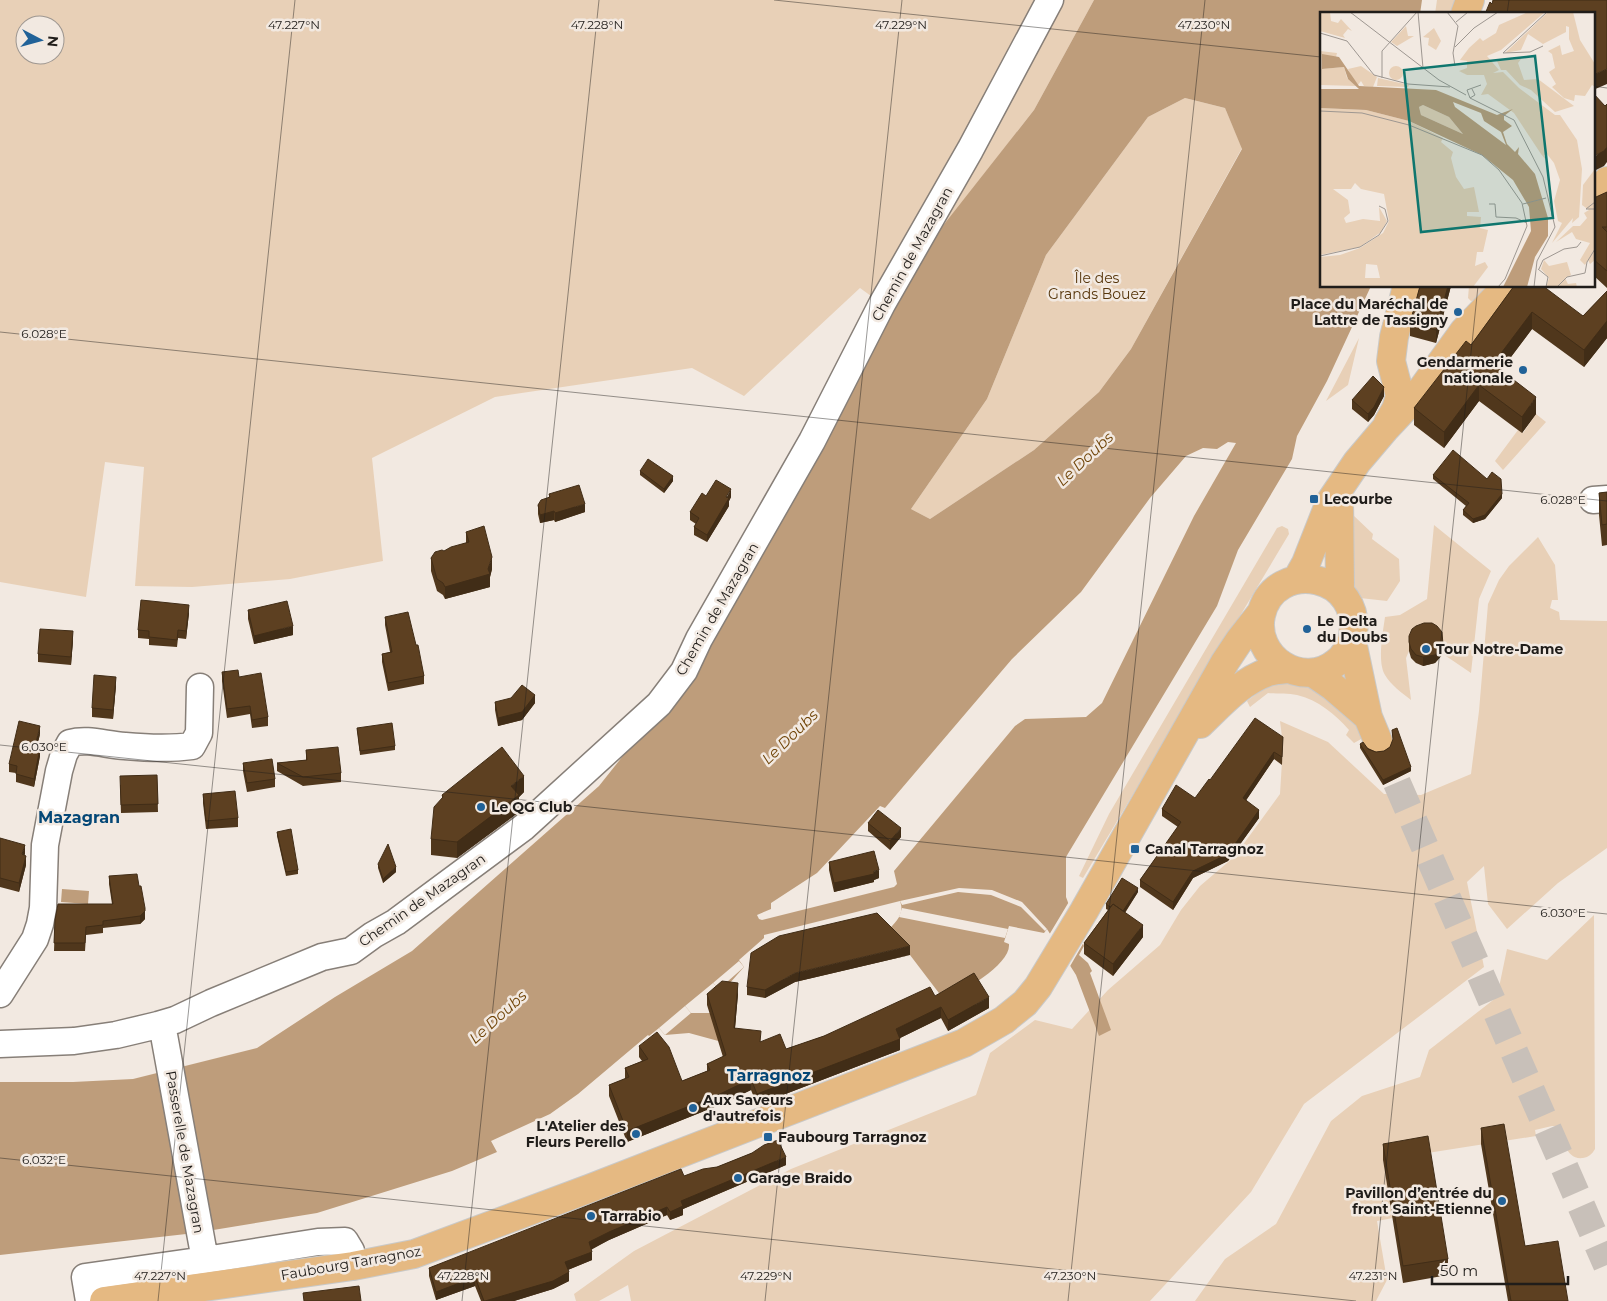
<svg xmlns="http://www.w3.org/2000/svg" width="1607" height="1301" viewBox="0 0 1607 1301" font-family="Montserrat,sans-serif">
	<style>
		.green { fill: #e8d0b7; fill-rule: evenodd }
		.water { fill: #be9d7b; fill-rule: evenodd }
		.pier { fill: #f2e9e1 }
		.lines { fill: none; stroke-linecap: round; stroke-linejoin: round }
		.major-tunnel { stroke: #c8c0b9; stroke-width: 28; stroke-dasharray: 28 14; stroke-linecap: butt }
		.minor-casing { stroke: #877f78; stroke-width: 29 }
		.major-casing { stroke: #c9c9c8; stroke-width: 30 }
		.minor { stroke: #fff; stroke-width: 26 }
		.major { stroke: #e5b982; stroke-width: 28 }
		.wall { fill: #50371c }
		.shaded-wall { fill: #412d17 }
		.building { fill: #5d4021; stroke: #412d17 }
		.ticks { fill: none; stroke: #201d1a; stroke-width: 1; stroke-opacity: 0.45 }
		.poi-dot { fill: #216298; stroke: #f2e9e1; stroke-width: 2 }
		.labels { text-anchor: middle; stroke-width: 5; stroke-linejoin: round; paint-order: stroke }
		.street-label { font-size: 14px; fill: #201d1a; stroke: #f2e9e1 }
		.park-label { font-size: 14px; fill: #57360b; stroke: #f2e9e1 }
		.poi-label { font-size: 14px; font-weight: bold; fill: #201d1a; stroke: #f2e9e1; text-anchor: start }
		.water-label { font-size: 15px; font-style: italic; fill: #704407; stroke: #f2e9e1 }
		.quarter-label { font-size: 16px; font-weight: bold; fill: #044776; stroke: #f2e9e1 }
		.inset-road { fill: none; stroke: #9e9791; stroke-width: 1 }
		.view { fill: #0f766e; fill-opacity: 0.15; stroke: #0f766e; stroke-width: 2.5 }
		.inset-edge { fill: none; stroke: #201d1a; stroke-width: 2.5 }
		.ticks-label { font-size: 12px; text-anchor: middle; fill: #201d1a; stroke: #f2e9e1; stroke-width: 5; stroke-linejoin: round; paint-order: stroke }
	</style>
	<rect width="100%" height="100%" fill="#f2e9e1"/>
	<path class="green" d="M0 0H1094L1034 110 882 304 860 288 744 396 692 368 495 397 372 458 383 561 290 579 192 587 135 586 144 467 105 462 86 597 0 582ZM25 25H55V55H25Z
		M1437 0H1456L1451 14H1435Z
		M1185 98 1225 108 1242 148 1131 349 1099 392 1034 450 930 519 911 509 987 399 1046 255 1148 117Z
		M1469 286H1487L1477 299 1471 301 1468 298Z
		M1359 338 1348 385 1326 401Z
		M1536 414 1546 422 1503 470 1495 461 1518 430 1523 433Z
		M1353 515 1373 534 1372 539 1399 559 1400 581 1387 601 1360 598C1353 584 1350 572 1348 557L1354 556Z
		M1434 525 1491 571 1479 599 1471 673 1443 654 1442 641 1409 651 1406 658 1411 700C1402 693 1391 685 1385 675 1377 662 1383 632 1385 617L1400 615 1427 599Z
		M1282 526 1288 529 1289 534 1083 878 1079 876 1109 814 1277 528Z
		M1538 537 1555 565 1558 600H1552L1550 608 1559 612 1560 620 1607 621V848L1558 883 1507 929 1488 904 1484 866 1467 882 1484 967 1304 1104 1251 1192 1150 1301H631L628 1285 599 1301H576L574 1294 634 1251 791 1169 976 1095 990 1053 1035 1020 1072 1029 1108 990 1160 945 1181 910 1200 886 1234 857 1280 794 1283 745 1280 721 1328 742 1384 794 1421 795 1471 774 1479 711 1488 604 1499 580 1509 566Z
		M1281 682 1317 689 1354 719 1363 738 1354 743 1346 735 1349 730C1335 714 1318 700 1297 695 1288 693 1277 694 1268 693L1250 707 1247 701 1268 685Z
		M1594 915 1595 1149C1592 1154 1589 1157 1583 1158 1565 1160 1564 1139 1560 1126H1552L1535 1130 1536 1136 1383 1160 1393 1218 1377 1221 1387 1280 1376 1301H1195L1225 1259 1276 1224 1331 1121 1362 1096 1420 1077 1429 1050 1497 997 1507 949 1547 960Z"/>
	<path class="water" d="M1094 0H1422L1420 14H1321V286H1371L1327 381 1297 436 1292 459 1238 550 1217 606 1066 857V897L1084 946 1079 955 1088 963 1092 971 1090 973 1111 1030 1099 1036 1076 975 1047 929 1044 933 1009 926 1004 942 1009 944C1011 965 962 991 945 1001L910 955 887 931C896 922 905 914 900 901L764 935V938L739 960 744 967 722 992 713 983 685 1006 691 1013H709L736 1017 733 1045 689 1033 665 1035 659 1028 649 1036 648 1035 578 1094 550 1114 491 1141 497 1152 452 1171 317 1213 195 1233 0 1255V1082H73L133 1079 257 1048 335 997 412 951 599 786 661 708 938 232 1034 110ZM1185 98 1225 108 1242 149 1131 349 1099 392 1034 450 930 519 911 509 987 399 1046 255 1148 117ZM1228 442 1236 443 1194 516 1102 703 1086 717 1025 719 1015 726 894 871 897 884 894 887 762 920 759 919 757 915 771 909V903L817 873 880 806 885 808 1012 659 1081 592 1150 498 1186 456 1203 448 1217 449Z
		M62 889 89 891 88 904 61 902Z"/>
	<path class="pier" d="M959 888 992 890 1022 902 1047 929 1045 931 1021 907 991 895 958 892 902 905 900 901Z
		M1070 900 1084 942 1069 968 1049 935Z
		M902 908 1008 929 1005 938 899 917Z
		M739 961 744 967 719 989 713 983Z
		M685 1006 691 1013 665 1035 659 1028Z"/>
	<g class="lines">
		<path class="major-tunnel" d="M1380 744 1607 1265"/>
		<g class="minor-casing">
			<path id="minor" d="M1593 500 1607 499
				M0 994 35 939 40 924 43 908 45 845 59 771 64 754 70 743C88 738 106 745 125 746 147 748 170 749 192 746L199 733 200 687
				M162 1024 205 1260
				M0 1044 74 1041 116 1035 158 1025 175 1020 211 1003 322 957 351 951 373 935 396 922 524 827 659 704 684 671 699 639 812 441 882 304 970 150 1050 0
				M89 1301 85 1277 205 1260 318 1242 345 1241 351 1251 353 1266"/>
		</g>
		<g class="major-casing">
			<path id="major" d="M1465 14 1470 0
				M1593 196 1607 181
				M1388 423 1396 409 1400 396 1391 361 1394 337 1407 286
				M1339 494 1340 592
				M1297 579 1306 563 1330 502 1357 462 1385 429 1420 392 1464 331 1507 286
				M1352 641C1348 649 1344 657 1337 662 1302 691 1252 657 1261 615 1274 557 1367 572 1352 641L1368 717 1378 741
				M1313 673 1332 686 1368 717
				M1200 724C1220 705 1241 681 1268 672 1274 670 1281 670 1287 669
				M104 1301 353 1266 414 1254 591 1188 964 1043 1004 1020 1025 1003 1038 987 1084 911 1225 662 1239 641 1261 613"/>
		</g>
		<use href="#minor" class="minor"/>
		<use href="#major" class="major"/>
	</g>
	<path class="wall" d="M1607 192V288L1593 275V200Z
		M1420 286H1451L1436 343 1410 336V323Z
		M1514 286 1583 316 1607 291V338L1584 367 1532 329 1501 370 1536 414 1522 433 1479 401 1444 448 1414 425V408L1471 345Z
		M1384 396 1374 415 1368 422 1352 409V400Z
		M640 471 673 481 664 493 640 475Z
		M1433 475 1502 498 1485 519 1473 523 1463 515V510L1466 506 1433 479Z
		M1607 492V545L1602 546 1599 515V493Z
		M549 494 585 512 555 522 554 520 540 523 538 514V505L549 497Z
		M706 496 731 497 729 501V506L707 542 694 535V527L696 524 690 520V512Z
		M466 532 492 569 490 577V587L445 599 443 595 437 591 431 571V558L444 551 466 543Z
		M248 610 293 635 254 644 248 619Z
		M189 613 186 639 178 638 177 647 149 645V639L138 638V630Z
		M385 617 416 645 424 676V684L388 691 382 662V654L390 652 385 625Z
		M1409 636 1443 654 1435 663 1423 666 1416 663 1411 658 1409 651Z
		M73 640 71 665 38 662V654Z
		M222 672 239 677 268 717V726L252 728 250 714 227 718 222 681Z
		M116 685 113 719 92 717V708Z
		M495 702 535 703 522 720 498 726 495 710Z
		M357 728 395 746V750L360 755Z
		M1392 730 1411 771 1383 785 1360 748V744L1376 752 1384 751 1390 747 1393 740Z
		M40 734 37 747 40 756 34 787 16 782V773L9 772V764Z
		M1283 737 1282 765 1274 759 1246 800 1259 818 1228 861 1193 878 1173 910 1140 887V880L1178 827 1162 816V809L1195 798Z
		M306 750 341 773V782L303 786 277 771V763L306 760Z
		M243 763 275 779V787L247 792 243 771Z
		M157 775 158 812 121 813 120 785Z
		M524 792 519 797V812L457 858 431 855V839L442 799V795Z
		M203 794 238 818V827L206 829 203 803Z
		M868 823 901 837 890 850 868 831Z
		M277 832 298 870V874L286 876 277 836Z
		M0 838 24 855 26 865 19 892 0 887Z
		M829 862 879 878 874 880V882L834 892 829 870Z
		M378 864 396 872 383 883 378 868Z
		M109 876 139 886 145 919 140 924 103 928V933L86 935 85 951H54L55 920 112 904 109 884Z
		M1138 892 1125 913 1143 937 1113 976 1084 954V943L1108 910 1106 909V904Z
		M910 955 795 982 765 998 747 995V987Z
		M707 994H738L735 1028 761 1042 786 1049 824 1036 935 996 989 1008 948 1031 941 1018 900 1038V1050L757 1105 751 1090 722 1104 627 1142 609 1096V1085L625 1079V1068L642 1061 639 1057V1046L682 1081 707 1071V1064L723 1057 707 1005Z
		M1481 1128 1525 1246 1568 1301H1508L1481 1144Z
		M1383 1144 1448 1259V1275L1403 1283 1383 1160Z
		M752 1153 786 1165 683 1209V1215L670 1220 667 1215 609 1240 591 1249 592 1260 568 1270 569 1281 553 1289 514 1301H481L475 1286 436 1300 429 1276V1268L684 1176 717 1167Z"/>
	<path class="shaded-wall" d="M1607 69V84L1593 90V75Z
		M1607 147V162L1604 166 1596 170 1593 173V158Z
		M1448 286H1451L1436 343V330Z
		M1532 312V329L1493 381V364Z
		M1607 321V338L1584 367V350Z
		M1479 385V401L1444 448V432Z
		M1384 387V396L1374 415 1368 422V414Z
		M1536 397V414L1522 433V417Z
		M673 476V481L664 493V489Z
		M731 489V497L729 501V506L707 542V535Z
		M1502 494V498L1485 519 1473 523V519Z
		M585 504V512L555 522V513Z
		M554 511V520L540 523V515Z
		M492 557V569L490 577V587L445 599V587L488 569Z
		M189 605V613L186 639V631Z
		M293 626V635L254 644V636Z
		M73 631V640L71 665V657Z
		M1443 645V654L1435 663 1423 666V657Z
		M116 677V685L113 719V710Z
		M535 695V703L522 720 498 726V718Z
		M40 726V734L35 755V747Z
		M40 748V756L34 787V779Z
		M1274 752V759L1243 805V798Z
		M1411 767V771L1383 785V780Z
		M524 776V792L519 797V812L457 858V842L511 786Z
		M1259 810V818L1228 861 1193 878 1173 910V902L1193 871Z
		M901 828V837L890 850V841Z
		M25 845V854L22 864V854Z
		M26 856V865L19 892V883Z
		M396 867V872L383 883V879Z
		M879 870V878L874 880V882L834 892V883Z
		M1138 888V892L1121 918V914Z
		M145 911V919L140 924V916Z
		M1143 925V937L1113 976V964Z
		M910 946V955L795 982 765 998V990L795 973Z
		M738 983V994L734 1039V1028Z
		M989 997V1008L948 1031V1020Z
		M941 1007V1018L896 1040V1029Z
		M900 1039V1050L757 1105V1094Z
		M751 1079V1090L722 1104 627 1142V1131Z
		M786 1157V1165L683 1209V1215L670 1220V1212L681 1201Z
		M667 1207V1215L609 1240 589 1251V1242L609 1232Z
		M592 1252V1260L565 1271V1262Z
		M569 1272V1281L553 1289 514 1301H485Z
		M475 1277V1286L436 1300V1292Z"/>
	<path class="building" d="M1493 0H1607V69L1593 75V14H1485L1490 2 1492 4Z
		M1593 93 1605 106 1607 104V147L1604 151 1596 155 1593 158Z
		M1607 192V227H1602L1607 232V271L1593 259V200L1596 197Z
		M1420 286H1448L1436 330 1410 323Z
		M1514 286H1543L1583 316 1607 291V321L1584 350 1532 312 1493 364 1536 397 1522 417 1479 385 1444 432 1414 408 1466 341 1471 345Z
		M1373 376 1384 387 1374 407 1368 414 1352 400Z
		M1453 450 1487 479 1492 472 1501 479 1502 494 1485 515 1473 519 1463 510 1469 503 1433 475Z
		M648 459 673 476 664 489 640 471Z
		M716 480 731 489 726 497 729 498 707 535 694 527 699 518 690 512 702 493 706 496Z
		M579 485 585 504 555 513 554 511 540 515 538 505 541 500 550 497 549 494Z
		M1607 492V524L1602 525 1599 493Z
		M484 526 492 557 488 569 490 574 445 587 443 583 437 579 431 558 435 552 442 550 444 551 451 547 469 542 466 532Z
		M141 600 189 605 186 631 178 630 177 640 149 637V631L138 630Z
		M287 601 293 626 254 636 248 610Z
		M408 612 416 645H418L424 676 388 683 382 654 392 652 385 617Z
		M1424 623H1432L1437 626 1442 632 1443 645 1435 655 1423 657 1416 655 1411 649 1409 642V636L1412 629 1416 626Z
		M40 629 73 631 71 657 38 654Z
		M238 670 239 677 261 673 268 717 252 720 250 706 227 709 222 672Z
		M94 675 116 677 113 710 92 708Z
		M522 685 535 695 522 712 498 718 495 702 511 698Z
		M1255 718 1283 737 1282 757 1274 752 1243 798 1259 810 1228 854 1193 871 1173 902 1140 880 1181 822 1162 809 1176 785 1195 798 1209 779 1210 780Z
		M19 721 40 726 35 747 40 748 34 779 16 774 17 766 9 764Z
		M392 723 395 746 360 751 357 728Z
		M1397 728 1411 767 1383 780 1360 744 1363 742 1368 749 1376 752 1384 751 1390 747 1393 739 1392 730Z
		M338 747 341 773 303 777 277 763 307 760 306 750Z
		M502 747 524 776 511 786 519 795 457 842 431 839 434 807 443 797 442 795Z
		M272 759 275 779 247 783 243 763Z
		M157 775 158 804 121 805 120 776Z
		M235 791 238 818 206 821 203 794Z
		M878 810 901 828 890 841 868 823Z
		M291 829 298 870 286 872 277 832Z
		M0 838 25 845 22 854 26 856 19 883 0 878Z
		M388 844 396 867 383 879 378 864Z
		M874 851 879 870 874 871V874L834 883 829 862Z
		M137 874 139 886H141L145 908V911L140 916 103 921V925L86 927 85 943H54L55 920 58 904H113L109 876Z
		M1122 878 1138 888 1123 911 1113 904 1110 907 1106 904Z
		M1113 904 1143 925 1113 964 1084 943Z
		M877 913 910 946 795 973 765 990 747 987 751 953 779 936Z
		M974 973 989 997 948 1020 941 1007 896 1029 900 1039 757 1094 751 1079 722 1093 627 1131 609 1085 629 1077 625 1068 648 1059 639 1046 657 1032 669 1047 682 1081 710 1070 707 1064 726 1055 707 994 722 981 738 983 734 1028 761 1031 760 1042 780 1034 786 1049 824 1036 930 987 935 996Z
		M1504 1124 1525 1246 1558 1241 1568 1301H1511L1481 1128Z
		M1428 1136 1448 1259 1403 1266 1383 1144Z
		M778 1140 786 1157 681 1201 683 1206 670 1212 667 1207 609 1232 589 1242 592 1252 565 1262 569 1272 553 1281 485 1301H484L475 1277 436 1292 429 1268 681 1169 684 1176 703 1169 717 1167 752 1153 764 1145Z
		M359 1286 361 1301H304L303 1293Z"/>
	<path class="ticks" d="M774 0 1321 57M1507 14 1509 0M1593 86 1607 88M0 332 1607 501M0 745 1607 914M0 1158 1356 1301M158 1301 295 0M462 1301 599 0M765 1301 902 0M1068 1301 1205 0M1372 1301 1478 286"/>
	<g class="poi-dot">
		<circle cx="1458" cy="312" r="5"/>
		<circle cx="1523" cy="370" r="5"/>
		<rect x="1309" y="494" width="10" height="10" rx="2.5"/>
		<circle cx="1307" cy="629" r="5"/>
		<circle cx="1426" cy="649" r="5"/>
		<circle cx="481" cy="807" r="5"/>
		<rect x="1130" y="844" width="10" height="10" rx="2.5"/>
		<circle cx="693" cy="1108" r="5"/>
		<circle cx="636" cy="1134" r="5"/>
		<rect x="763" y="1132" width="10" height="10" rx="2.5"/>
		<circle cx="738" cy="1178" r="5"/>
		<circle cx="1502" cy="1201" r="5"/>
		<circle cx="591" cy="1216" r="5"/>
	</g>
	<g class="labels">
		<g class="street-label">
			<text transform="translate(912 254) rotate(-61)" y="5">Chemin de Mazagran</text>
			<text transform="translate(717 609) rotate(-60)" y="5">Chemin de Mazagran</text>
			<text transform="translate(422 900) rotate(-35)" y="5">Chemin de Mazagran</text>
			<text transform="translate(185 1152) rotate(80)" y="5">Passerelle de Mazagran</text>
			<text transform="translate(351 1263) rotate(-10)" y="5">Faubourg Tarragnoz</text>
		</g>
		<g class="park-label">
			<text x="1097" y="283">Île des<tspan x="1097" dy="16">Grands Bouez</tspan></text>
		</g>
		<g class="poi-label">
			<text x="1448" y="309" text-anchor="end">Place du Maréchal de<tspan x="1448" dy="16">Lattre de Tassigny</tspan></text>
			<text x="1513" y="367" text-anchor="end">Gendarmerie<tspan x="1513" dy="16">nationale</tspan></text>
			<text x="1324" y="504">Lecourbe</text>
			<text x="1317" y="626">Le Delta<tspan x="1317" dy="16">du Doubs</tspan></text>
			<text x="1436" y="654">Tour Notre-Dame</text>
			<text x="491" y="812">Le QG Club</text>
			<text x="1145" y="854">Canal Tarragnoz</text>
			<text x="703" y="1105">Aux Saveurs<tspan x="703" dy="16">d'autrefois</tspan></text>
			<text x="626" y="1131" text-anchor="end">L'Atelier des<tspan x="626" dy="16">Fleurs Perello</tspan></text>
			<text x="778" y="1142">Faubourg Tarragnoz</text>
			<text x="748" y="1183">Garage Braido</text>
			<text x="1492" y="1198" text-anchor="end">Pavillon d’entrée du<tspan x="1492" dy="16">front Saint-Etienne</tspan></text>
			<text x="601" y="1221">Tarrabio</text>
		</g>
		<g class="water-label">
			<text transform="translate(1085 459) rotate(-43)" y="5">Le Doubs</text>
			<text transform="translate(790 737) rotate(-44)" y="5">Le Doubs</text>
			<text transform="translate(498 1017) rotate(-42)" y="5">Le Doubs</text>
		</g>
		<g class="quarter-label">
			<text x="79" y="823">Mazagran</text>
			<text x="769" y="1081">Tarragnoz</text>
		</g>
	</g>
	<g transform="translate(1320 12)">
		<rect width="275" height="275" fill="#f2e9e1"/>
		<path d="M0 0H10L11 9 18 11 21 7 32 19 28 17 23 23 25 26 0 19ZM208 0H225L181 38 167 44 179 58 173 61 183 60 199 76 235 103H240L257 128 262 157 259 205 252 211 253 206 232 231 242 211 238 209 234 189 240 168 234 151 227 142 224 143 226 148 221 142 194 101 168 82 161 83 167 72 164 63H147L139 59 147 56V49L140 48 149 36 160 26 163 29 176 21 179 13ZM228 0H253L260 28 275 52V75L272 73 265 84 255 83 254 89 244 86 232 75 236 72 229 60 235 56 232 42 228 39 240 33 242 43 254 39 249 27V15L246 14V20L223 32 208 22 201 38 185 41ZM86 14 88 24H94L77 34 71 30ZM114 16 121 29 116 38 108 33 109 26 103 25ZM0 39 17 41 16 45H8L2 57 24 55 27 66 36 74 1 73ZM201 47 198 51 204 68 218 67 254 94 235 100 211 78 200 73 186 58H181L177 49ZM41 54 57 65 53 75 44 74 41 69 38 73 31 64 28 57ZM69 61a7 7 0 1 1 14 0a7 7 0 1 1-14 0ZM58 66 89 73 88 75 57 74ZM103 93 129 105 143 122 101 103 99 95ZM0 96 46 98 89 109 123 126 121 130 133 140 131 146 136 165 144 177 154 175 159 200H147V204L161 205 160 216 168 218 163 240H157L155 254 165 250 168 255 153 275H0V245L20 243 40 236 63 221 69 209 64 182 41 177 35 171 31 177H13L28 188 30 201 24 206 26 211 43 207 60 209 59 195 67 209 61 220 40 235 0 243ZM46 252 57 253 60 266H45ZM275 157V248L270 252 268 248 265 253 260 248 270 231 256 227 252 220 236 230 253 214H260L267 206 264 201 269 198 262 193 263 173ZM224 248 229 254 247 250 251 263 245 266 248 272 256 271 257 275H226L229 266 221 257Z" fill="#e8d0b7" fill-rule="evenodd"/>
		<path d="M2 42 19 45 39 74 116 78 177 103 193 97 184 104V108L192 114 183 120 187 132 195 140 199 135 198 142 215 162 228 206V224L215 245 207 275H183L211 219 209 195 193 168 162 143 89 109 46 98 0 96V77H39L28 67 24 55 2 57ZM133 90 161 101 164 109 181 120 186 133 135 95ZM103 93 129 105 143 122 101 103 99 95Z" fill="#be9d7b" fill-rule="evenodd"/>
		<path class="inset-road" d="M30 0 119 68 146 83M98 0 103 56M127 0 138 14 133 41 135 54M136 10 148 0M0 21 27 29 54 63 88 72 130 75M223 34 210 40 183 41 227 0M135 35 154 16 178 0M62 66V39L97 0M152 77 155 83 150 86 147 78 161 73M150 86 194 108 223 165 235 215 217 249 214 275M0 99 42 101 89 113 162 143 179 158 202 191 207 214 185 267 178 275M275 190 266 197H275M169 192H175L176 205 196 206 207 211M203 192 226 186M0 244 40 235 59 223 68 209 65 197 59 194M218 257 228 265 226 275M219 257 223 248 244 237 257 235 261 230M237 275 247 265 265 261 267 250 275 237"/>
		<path class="view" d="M215 44 233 206 101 220 84 58Z"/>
		<rect width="275" height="275" class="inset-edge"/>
	</g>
	<g class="ticks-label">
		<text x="294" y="29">47.227°N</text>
		<text x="597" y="29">47.228°N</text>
		<text x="901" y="29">47.229°N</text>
		<text x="1204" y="29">47.230°N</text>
		<text x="44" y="338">6.028°E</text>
		<text x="1563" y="504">6.028°E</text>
		<text x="44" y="751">6.030°E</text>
		<text x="1563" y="917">6.030°E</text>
		<text x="44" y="1164">6.032°E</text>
		<text x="160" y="1280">47.227°N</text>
		<text x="463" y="1280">47.228°N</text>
		<text x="766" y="1280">47.229°N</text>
		<text x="1070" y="1280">47.230°N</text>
		<text x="1373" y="1280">47.231°N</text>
	</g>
	<g transform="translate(40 40) rotate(96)"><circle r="24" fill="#f2e9e1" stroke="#9e9791"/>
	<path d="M0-4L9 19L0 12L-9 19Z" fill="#216298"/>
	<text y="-8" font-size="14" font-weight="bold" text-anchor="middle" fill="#201d1a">N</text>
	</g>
	<path d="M1432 1276v8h136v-8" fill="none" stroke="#201d1a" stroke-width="2.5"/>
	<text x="1440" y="1276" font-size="15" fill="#201d1a" stroke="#f2e9e1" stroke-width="4" paint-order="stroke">50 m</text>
</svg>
